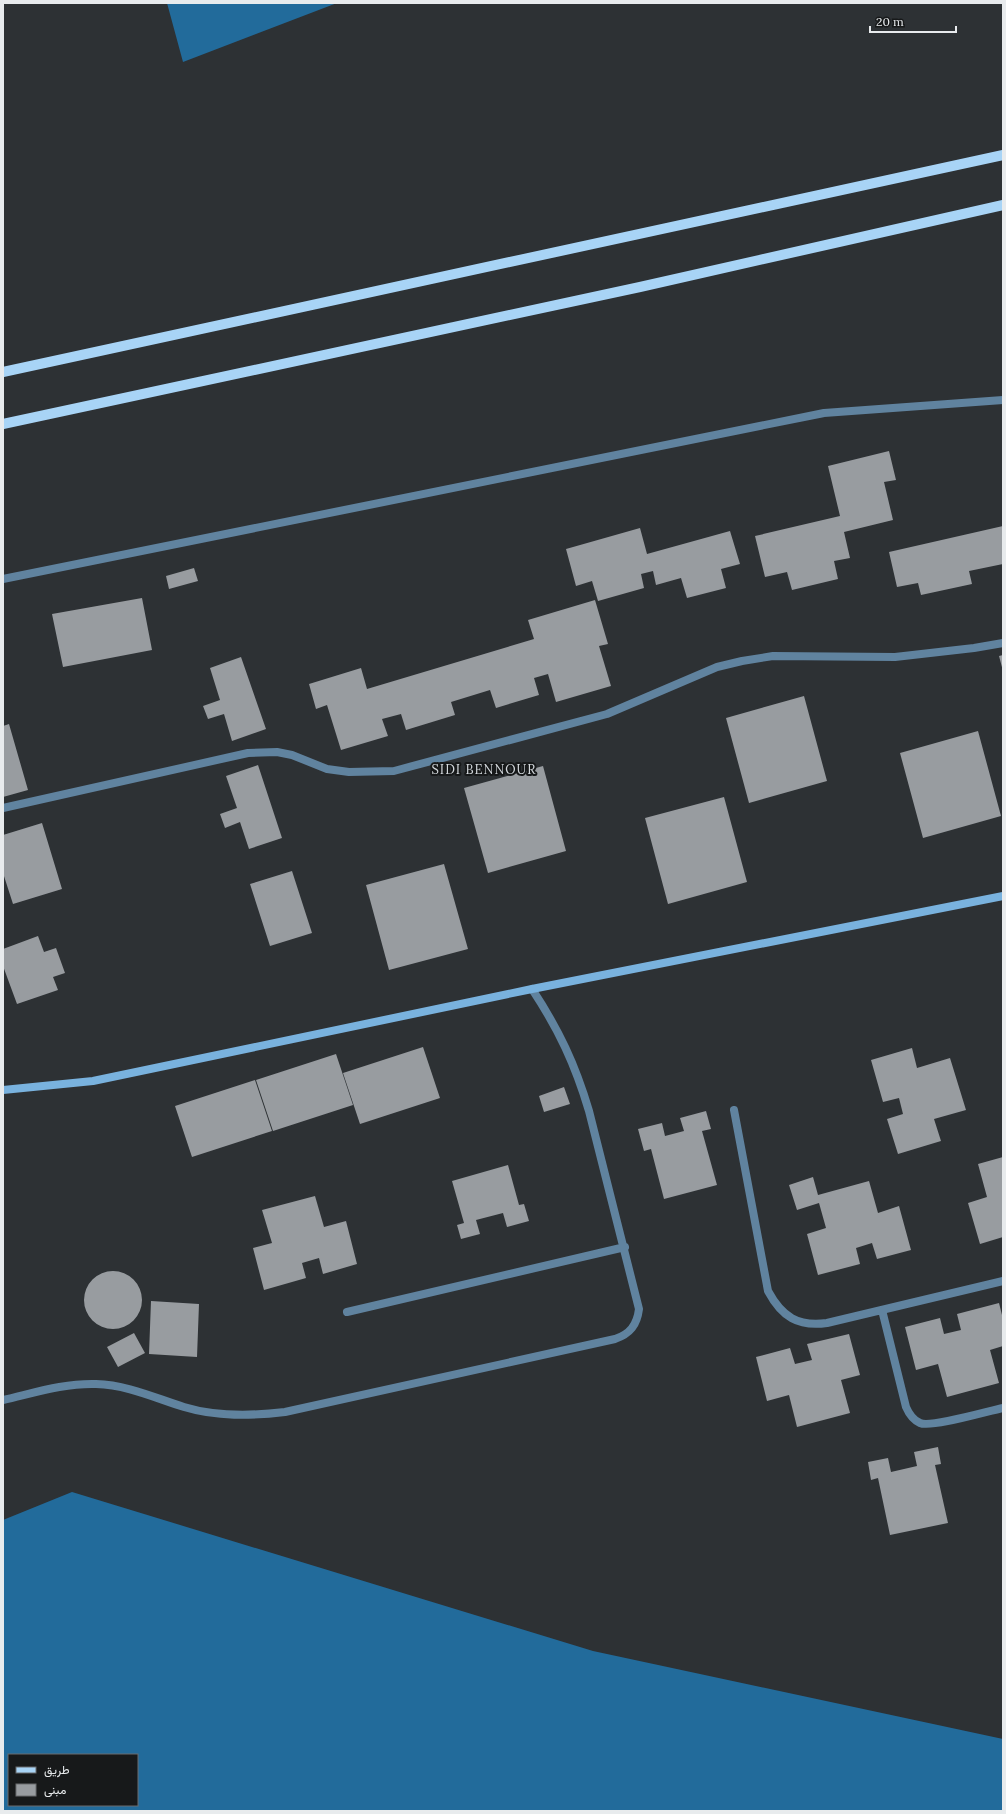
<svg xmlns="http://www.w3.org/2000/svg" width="1006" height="1814" viewBox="0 0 1006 1814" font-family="Lora,Vazirmatn,serif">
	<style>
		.forest { fill: #226b9b; fill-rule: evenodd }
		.building { fill: #989ca0 }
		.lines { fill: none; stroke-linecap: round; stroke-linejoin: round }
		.street { stroke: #60839f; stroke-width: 8 }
		.secondary { stroke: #79b2de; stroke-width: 8 }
		.primary { stroke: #a8d4f6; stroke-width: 10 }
		.labels { text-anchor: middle; stroke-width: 4; stroke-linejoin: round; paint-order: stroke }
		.neighbourhood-label { font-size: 13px; letter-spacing: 1px; fill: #d4d9dd; stroke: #17191a }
	</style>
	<rect width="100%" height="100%" fill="#2d3134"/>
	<path class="forest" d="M167 3H337L183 62Z
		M72 1492 593 1651 1003 1739V1811H3V1520ZM9 1755H137V1805H9Z"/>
	<path class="building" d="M889 451 896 480 884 482 893 520 844 532 850 558 834 561 838 579 792 590 787 572 765 577 755 536 840 516 828 466Z
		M1003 526V564L969 571 972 584 921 595 918 583 897 587 889 552Z
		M640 528 647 554 730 531 740 564 721 569 726 588 687 598 681 578 656 585 653 571 641 574 644 588 598 601 592 581 576 586 566 549Z
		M194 568 198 581 169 589 166 576Z
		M142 598 152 650 63 667 52 614Z
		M595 600 608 644 599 646 611 686 556 702 548 674 534 678 539 695 496 708 490 690 451 702 455 715 406 730 401 714 382 719 388 736 341 750 327 705 316 709 309 684 361 668 367 689 534 639 528 620Z
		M1003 655V671L999 656Z
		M241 657 266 729 232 741 224 714 208 719 203 706 220 700 210 668Z
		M804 696 827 781 749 803 726 718Z
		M9 724 28 790 3 797V726Z
		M978 731 1001 816 923 838 900 753Z
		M258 765 282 838 249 849 240 822 225 828 220 814 237 808 226 776Z
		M543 766 566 851 488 873 464 788Z
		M724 797 747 882 668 904 645 818Z
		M42 823 62 889 13 904 3 873V835Z
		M444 864 468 949 389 970 366 885Z
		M292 871 312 933 270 946 250 884Z
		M38 936 44 952 56 948 65 973 53 977 58 990 17 1004 3 966V949Z
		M423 1047 440 1098 360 1124 343 1073Z
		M912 1048 917 1068 950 1058 966 1110 934 1119 941 1141 898 1154 887 1119 903 1114 899 1098 883 1102 871 1060Z
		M336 1054 353 1105 273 1131 256 1080Z
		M255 1080 272 1131 192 1157 175 1106Z
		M564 1087 570 1104 544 1112 539 1096Z
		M706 1111 711 1129 702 1131 717 1185 664 1199 651 1149 644 1151 638 1129 662 1123 665 1136 684 1131 680 1118Z
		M1003 1157V1237L980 1244 968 1203 987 1197 978 1164Z
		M508 1165 519 1205 524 1204 529 1221 507 1227 503 1213 476 1220 480 1234 461 1239 457 1225 464 1223 452 1181Z
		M813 1177 818 1195 869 1181 878 1213 899 1206 911 1250 877 1259 872 1243 856 1248 860 1264 818 1275 807 1234 826 1228 819 1203 797 1210 789 1185Z
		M315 1196 324 1227 346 1221 357 1264 323 1274 319 1258 302 1263 306 1278 264 1290 253 1248 272 1243 262 1210Z
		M84 1300a29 29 0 1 1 58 0a29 29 0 1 1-58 0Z
		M151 1301 199 1304 197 1357 149 1354Z
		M999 1303 1003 1319V1346L990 1350 999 1383 947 1397 938 1364 916 1370 905 1327 940 1318 944 1334 961 1330 957 1314Z
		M134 1333 145 1353 118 1367 107 1347Z
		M849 1334 860 1375 841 1380 850 1413 797 1427 789 1395 767 1401 756 1357 790 1348 795 1364 812 1360 807 1344Z
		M938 1447 941 1464 935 1465 948 1523 890 1535 878 1478 871 1480 868 1462 888 1458 891 1472 917 1466 914 1452Z"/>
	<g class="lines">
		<path class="street" d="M3 579 824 413 1003 400
			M3 808 248 753 277 752 292 755 327 769 349 772 394 771 607 714 717 667 742 661 773 656 895 657 974 648 1003 643
			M734 1110 768 1291C782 1317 798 1327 827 1323L1003 1281
			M882 1310 906 1407C909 1414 913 1420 920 1423 931 1428 988 1411 1003 1408
			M347 1312 625 1247
			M3 1400C34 1393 64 1383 96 1384 128 1385 155 1398 184 1407 217 1417 251 1416 285 1412L615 1339C630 1334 637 1325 639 1309L589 1111C575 1064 559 1030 532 989"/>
		<path class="secondary" d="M3 1090 93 1081 532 989 1003 896"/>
		<path class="primary" d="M3 372 1003 155
			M3 424 640 287 1003 205"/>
	</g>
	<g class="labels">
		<g class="neighbourhood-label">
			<text x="484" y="774">SIDI BENNOUR</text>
		</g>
	</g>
	<rect width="1006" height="1814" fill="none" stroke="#e8ebed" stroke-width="8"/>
	<rect x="8" y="1754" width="130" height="52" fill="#17191a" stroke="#6b6d6e"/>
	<rect x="16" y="1767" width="20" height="6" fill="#a8d4f6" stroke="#6b6d6e"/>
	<text x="44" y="1774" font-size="12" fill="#e8ebed">طريق</text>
	<rect x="16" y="1784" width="20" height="12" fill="#989ca0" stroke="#6b6d6e"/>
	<text x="44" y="1794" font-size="12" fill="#e8ebed">مبنى</text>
	<path d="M870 26v6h86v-6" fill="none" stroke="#e8ebed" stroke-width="2"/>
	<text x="876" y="26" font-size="12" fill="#e8ebed" stroke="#17191a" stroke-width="3" paint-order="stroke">20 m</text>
</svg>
